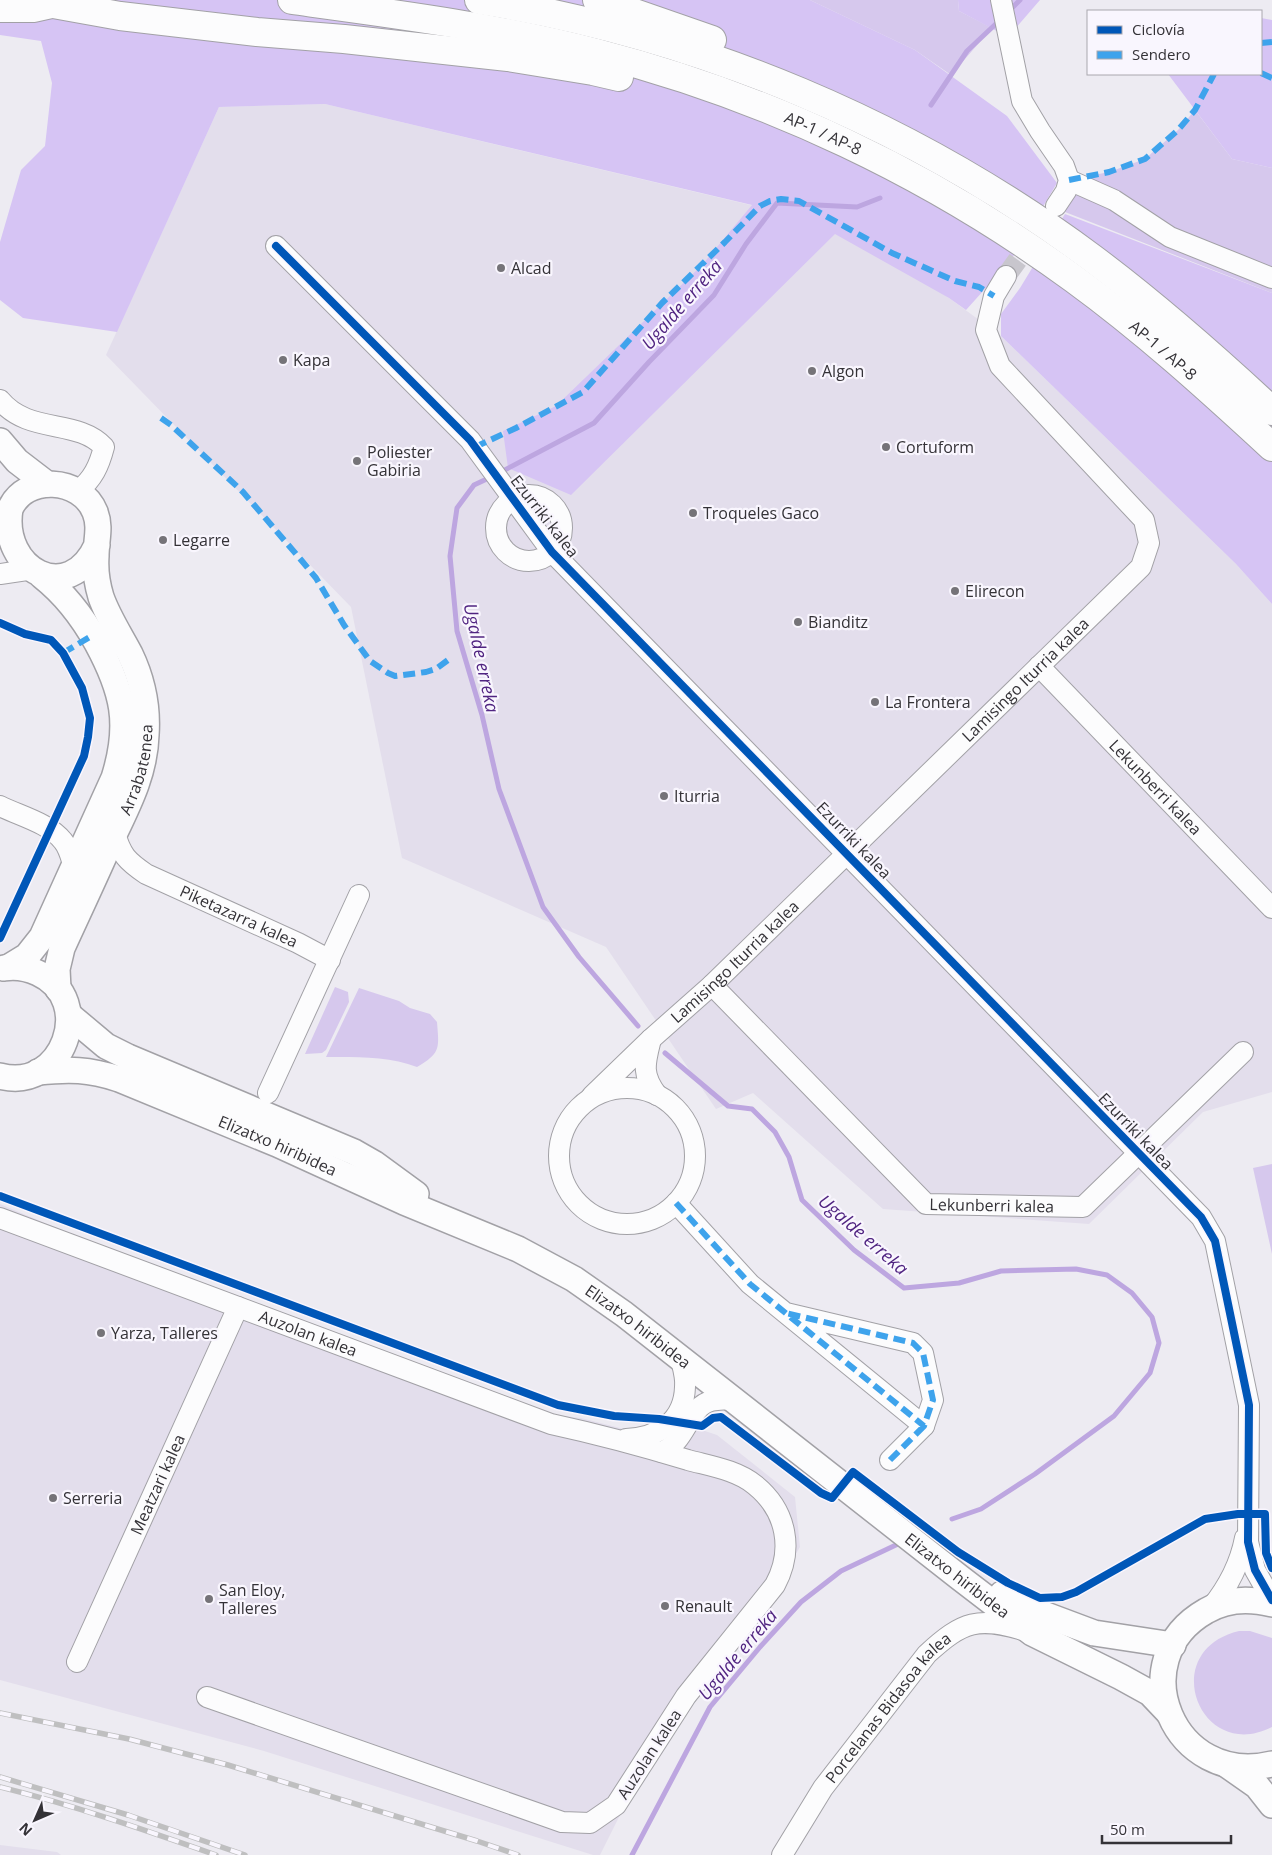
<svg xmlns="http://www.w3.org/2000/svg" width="1272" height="1855" viewBox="0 0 1272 1855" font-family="'Open Sans',sans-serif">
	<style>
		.built { fill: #e3deec }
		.green { fill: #d6c8ed }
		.forest { fill: #d6c4f4 }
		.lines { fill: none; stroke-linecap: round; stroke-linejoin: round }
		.stream { stroke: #bda6e0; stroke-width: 5 }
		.minor-tunnel { stroke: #c8c6cd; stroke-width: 20; stroke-dasharray: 20 10; stroke-linecap: butt }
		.minor-casing { stroke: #a2a1a6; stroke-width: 22 }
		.major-casing { stroke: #a2a1a6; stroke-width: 28 }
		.highway-casing { stroke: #a2a1a6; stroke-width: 30 }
		.minor { stroke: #fcfcfd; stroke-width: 20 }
		.major { stroke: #fcfcfd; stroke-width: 25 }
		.highway { stroke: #fcfcfd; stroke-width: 28 }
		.rail-casing { stroke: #bfbfc0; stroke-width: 5.5 }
		.rail { stroke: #f9f6fe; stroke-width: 4; stroke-dasharray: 11; stroke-linecap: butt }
		.quiet { stroke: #3ea3ec; stroke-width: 6; stroke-dasharray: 12 6; stroke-linecap: butt }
		.cycleway-casing { stroke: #f9f6fe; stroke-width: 11 }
		.cycleway { stroke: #0057b8; stroke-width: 8 }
		.poi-dot { fill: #757378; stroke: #f9f6fe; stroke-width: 2 }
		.labels { text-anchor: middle; stroke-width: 4.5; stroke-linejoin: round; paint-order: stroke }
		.street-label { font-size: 16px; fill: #343237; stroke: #f9f6fe }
		.poi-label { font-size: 16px; fill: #343237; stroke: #f9f6fe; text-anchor: start }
		.water-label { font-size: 18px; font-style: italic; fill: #502481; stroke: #f9f6fe }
	</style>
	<rect width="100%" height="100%" fill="#edebf2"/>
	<path class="built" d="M325 104 856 230 1001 336 1236 564 1272 604V1092L1203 1112 1089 1224 883 1209 753 1093 716 1109 606 947 402 858 351 607 106 355 219 107Z
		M0 1204 142 1264 555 1415 581 1418 624 1429 690 1426 717 1435 795 1497 800 1547 769 1599 688 1704 618 1819 600 1855H593L264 1751 0 1680Z
		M0 1845 57 1852 61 1855H0Z"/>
	<path class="green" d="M810 0H958L959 11 992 28 951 75 915 50Z
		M1195 110 1232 159 1272 168V293L1065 212 1069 180 1109 172 1145 159 1178 130Z
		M335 987 348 992 349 1002 326 1050 322 1053 305 1054Z
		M359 988 399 1001 410 1008 430 1014 437 1022C439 1048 441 1053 417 1067 389 1056 355 1057 326 1057Z
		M1272 1164V1254L1253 1168Z
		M1239 1631H1250L1272 1638V1727C1200 1764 1156 1651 1239 1631Z"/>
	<path class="forest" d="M0 0H810L915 50 1007 116 1057 183 1011 260 966 310 949 298 835 234 571 495 508 468 503 431 556 406 702 265 752 205 325 104 219 107 117 332 23 318 0 300V242L21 170 45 146 52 83 41 41 0 35Z
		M958 0H1040L1008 37 959 11Z
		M1261 18 1272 20V168L1232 159 1168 74H1261Z
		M1065 214 1272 293V604L1236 564 1001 336V314L1020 288Z"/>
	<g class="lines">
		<path class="stream" d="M1008 12 1020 0
			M931 105 967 51 1000 20
			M499 473 594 423 649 362 714 295 746 244 777 203 857 207 880 198
			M491 477 474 485 457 508 450 556 457 631 482 715 499 789 543 907 579 957 638 1026
			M665 1053 728 1106 752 1109 775 1132 789 1157 802 1200 854 1250 904 1288 959 1283 1001 1271 1076 1269 1107 1275 1132 1293 1152 1317 1159 1343 1150 1373 1114 1416 1035 1474 981 1509 952 1519
			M632 1855 710 1707 760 1647 801 1602 841 1571 898 1544"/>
		<path class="minor-tunnel" d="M1006 276 1035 236"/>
		<g class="minor-casing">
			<g id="minor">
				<path d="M1001 0 1022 101 1040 131 1064 166 1069 180 1066 191 1056 206"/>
				<path d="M1069 180 1114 200 1170 237 1272 278"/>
				<path d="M276 246 470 440 552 552 1201 1217 1215 1241 1249 1405 1248 1542 1255 1570 1272 1600"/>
				<path d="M0 400C29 435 77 418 104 447 99 466 93 479 78 491"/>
				<circle cx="529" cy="528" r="33"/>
				<path d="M0 574 27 570"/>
				<path id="s1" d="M1039 666 1272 908"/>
				<path d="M0 806C20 816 49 823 63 841 69 848 71 858 74 867"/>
				<path id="s2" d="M115 833C121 855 127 861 146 874L298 943 330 960"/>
				<path id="s3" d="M712 985 926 1204 1083 1207 1243 1052"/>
				<path id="s4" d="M651 1039 712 985 1141 567 1149 543 1144 520 1000 366 986 330 994 296 1006 276"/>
				<circle cx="627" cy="1156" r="68"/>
				<path d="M268 1093 359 895"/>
				<path d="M592 1096 651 1039C645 1063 641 1074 657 1095"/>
				<path d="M676 1203 750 1284 924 1426 933 1400 923 1353 913 1343 786 1313"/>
				<path id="s5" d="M0 1218 551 1424C597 1434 642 1446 688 1460 710 1466 737 1470 755 1485 787 1511 794 1550 775 1585L686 1696 616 1805 590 1823 562 1822 207 1697"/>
				<path d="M626 1439C658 1438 684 1421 685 1387 686 1378 683 1368 681 1360"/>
				<path d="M662 1452C686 1442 689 1406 711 1401 718 1399 725 1400 732 1399"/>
				<path d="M890 1460 924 1426"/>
				<path d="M1211 1608C1228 1587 1240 1564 1245 1538"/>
				<path id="s6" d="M77 1662 238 1307"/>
				<path id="s7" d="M782 1855 823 1788 927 1654C963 1621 978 1616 1026 1631"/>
			</g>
		</g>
		<g class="major-casing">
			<g id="major">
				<path d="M0 441 17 461 47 484"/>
				<path d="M9 967 27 956 42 937 114 778C131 724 123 691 97 643 82 616 66 595 42 576"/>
				<path id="s8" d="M58 989 57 969 62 948C78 913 94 879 109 845 126 809 145 775 146 735 148 707 142 679 130 654 120 635 108 617 101 597 97 584 95 570 96 556 96 540 101 527 95 512 81 477 25 474 10 509 0 570 69 607 97 545"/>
				<path d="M69 1015 106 1046 128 1057 354 1152 375 1164 416 1194"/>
				<path id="s9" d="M38 1072C70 1069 88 1069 119 1079L277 1144 404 1202 518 1249 574 1279 624 1314 959 1577 1032 1633 1121 1677 1150 1693 1168 1712"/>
				<path d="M0 1076C63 1093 97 1000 38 973 27 968 16 966 4 968"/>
				<path d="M1002 1594 1022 1606 1094 1633 1173 1645"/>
				<path d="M1272 1604C1249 1598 1226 1599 1206 1611 1120 1660 1174 1788 1272 1764"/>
				<path d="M1227 1765 1257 1786 1272 1805"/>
			</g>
		</g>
		<g class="highway-casing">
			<g id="highway">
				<path d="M31 0 120 16 257 32 344 39 508 57 593 71 619 77"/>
				<path id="s10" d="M292 0C395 14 497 27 597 53 768 97 931 174 1074 279 1144 330 1208 388 1272 447"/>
				<path d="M479 0C699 35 913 125 1092 258 1155 305 1214 357 1272 411"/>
				<path d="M597 0 712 40"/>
				<path d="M0 8H33L51 4"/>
			</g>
		</g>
		<use href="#minor" class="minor"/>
		<use href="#major" class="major"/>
		<use href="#highway" class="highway"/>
		<g class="rail-casing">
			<path id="rail" d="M0 1713 129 1739 228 1765 477 1841 518 1855
				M0 1777 128 1815 245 1855
				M0 1787C73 1805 145 1830 216 1855"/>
		</g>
		<use href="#rail" class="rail"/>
		<path class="quiet" d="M1261 43 1272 42
			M1261 73 1272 78
			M1069 180 1109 172 1145 159 1178 130 1195 110 1214 74
			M161 418 171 425 243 492 302 561 316 578 344 625 370 661 388 673 395 676 426 672 436 669 448 660
			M475 447 516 428 583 392 662 303 725 242 760 206 770 201 781 199 799 201 892 253 955 281 979 287 994 296
			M63 653 93 635
			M676 1203 750 1284 924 1426 933 1400 923 1353 913 1343 786 1313
			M890 1460 924 1426"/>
		<g class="cycleway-casing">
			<path id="cycleway" d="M276 246 470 440 552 552 1201 1217 1215 1241 1249 1405 1248 1542 1255 1570 1272 1600
				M0 623 25 634 51 640 63 653 82 688 90 718 88 737 84 756 0 938
				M0 1196 558 1405 614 1416 659 1419 702 1426 713 1418 721 1417 821 1493 832 1498 853 1472 958 1552 1008 1583 1040 1598 1062 1597 1076 1592 1205 1519 1238 1514H1265L1266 1553 1272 1568"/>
		</g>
		<use href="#cycleway" class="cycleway"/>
	</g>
	<g class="poi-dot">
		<circle cx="501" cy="268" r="5"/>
		<circle cx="283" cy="360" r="5"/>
		<circle cx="812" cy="371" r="5"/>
		<circle cx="886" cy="447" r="5"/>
		<circle cx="357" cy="461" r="5"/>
		<circle cx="693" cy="513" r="5"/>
		<circle cx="163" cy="540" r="5"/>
		<circle cx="955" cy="591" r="5"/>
		<circle cx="798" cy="622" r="5"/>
		<circle cx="875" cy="702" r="5"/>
		<circle cx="664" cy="796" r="5"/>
		<circle cx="101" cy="1333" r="5"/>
		<circle cx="53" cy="1498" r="5"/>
		<circle cx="209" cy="1599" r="5"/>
		<circle cx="665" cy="1606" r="5"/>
	</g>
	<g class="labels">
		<g class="street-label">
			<text dy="6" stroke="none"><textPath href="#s10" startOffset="550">AP-1 / AP-8</textPath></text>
			<text dy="6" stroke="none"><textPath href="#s10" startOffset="955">AP-1 / AP-8</textPath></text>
			<text transform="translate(545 516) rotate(52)" y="6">Ezurriki kalea</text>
			<text dy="6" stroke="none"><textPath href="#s4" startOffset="519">Lamisingo Iturria kalea</textPath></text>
			<text dy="6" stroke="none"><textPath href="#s8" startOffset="236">Arrabatenea</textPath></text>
			<text dy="6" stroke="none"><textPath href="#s1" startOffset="168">Lekunberri kalea</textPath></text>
			<text transform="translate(854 840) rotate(46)" y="6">Ezurriki kalea</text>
			<text dy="6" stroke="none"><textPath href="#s2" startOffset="155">Piketazarra kalea</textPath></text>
			<text dy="6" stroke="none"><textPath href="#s4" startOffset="114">Lamisingo Iturria kalea</textPath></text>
			<text transform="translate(1136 1131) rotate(46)" y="6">Ezurriki kalea</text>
			<text dy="6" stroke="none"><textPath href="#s9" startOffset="254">Elizatxo hiribidea</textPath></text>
			<text dy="6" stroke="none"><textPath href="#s3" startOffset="372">Lekunberri kalea</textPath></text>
			<text dy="6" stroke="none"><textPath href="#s9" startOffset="659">Elizatxo hiribidea</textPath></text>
			<text dy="6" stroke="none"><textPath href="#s5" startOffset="329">Auzolan kalea</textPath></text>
			<text dy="6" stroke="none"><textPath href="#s6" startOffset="195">Meatzari kalea</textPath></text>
			<text dy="6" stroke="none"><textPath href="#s9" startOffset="1064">Elizatxo hiribidea</textPath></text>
			<text dy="6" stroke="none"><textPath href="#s7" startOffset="182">Porcelanas Bidasoa kalea</textPath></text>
			<text transform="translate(649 1754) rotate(-57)" y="6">Auzolan kalea</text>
		</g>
		<g class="poi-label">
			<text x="511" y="274">Alcad</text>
			<text x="293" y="366">Kapa</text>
			<text x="822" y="377">Algon</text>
			<text x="896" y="453">Cortuform</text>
			<text x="367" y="458">Poliester<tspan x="367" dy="18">Gabiria</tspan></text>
			<text x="703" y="519">Troqueles Gaco</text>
			<text x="173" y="546">Legarre</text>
			<text x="965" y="597">Elirecon</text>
			<text x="808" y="628">Bianditz</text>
			<text x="885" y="708">La Frontera</text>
			<text x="674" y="802">Iturria</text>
			<text x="111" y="1339">Yarza, Talleres</text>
			<text x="63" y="1504">Serreria</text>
			<text x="219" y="1596">San Eloy,<tspan x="219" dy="18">Talleres</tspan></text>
			<text x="675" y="1612">Renault</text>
		</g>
		<g class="water-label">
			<text transform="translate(682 305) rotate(-49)" y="6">Ugalde erreka</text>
			<text transform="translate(481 658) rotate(78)" y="6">Ugalde erreka</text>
			<text transform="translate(863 1235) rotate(41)" y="6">Ugalde erreka</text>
			<text transform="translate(738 1655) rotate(-50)" y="6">Ugalde erreka</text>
		</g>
	</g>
	<rect x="1087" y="10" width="175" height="65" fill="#f9f6fe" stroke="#aaa8ae"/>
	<rect x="1097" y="26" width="25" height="8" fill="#0057b8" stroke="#aaa8ae"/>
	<text x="1132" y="35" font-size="15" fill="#343237">Ciclovía</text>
	<rect x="1097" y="51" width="25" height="8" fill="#3ea3ec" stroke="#aaa8ae"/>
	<text x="1132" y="60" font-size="15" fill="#343237">Sendero</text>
	<g transform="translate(35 1820) rotate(225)" stroke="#f9f6fe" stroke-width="4" paint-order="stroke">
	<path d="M0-4L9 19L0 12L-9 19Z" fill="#343237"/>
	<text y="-8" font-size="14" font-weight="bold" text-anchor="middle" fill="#343237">N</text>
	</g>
	<path d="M1102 1835v8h129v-8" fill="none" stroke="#343237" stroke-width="2.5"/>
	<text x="1110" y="1835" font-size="15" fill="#343237" stroke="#f9f6fe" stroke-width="4" paint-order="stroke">50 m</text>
</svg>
